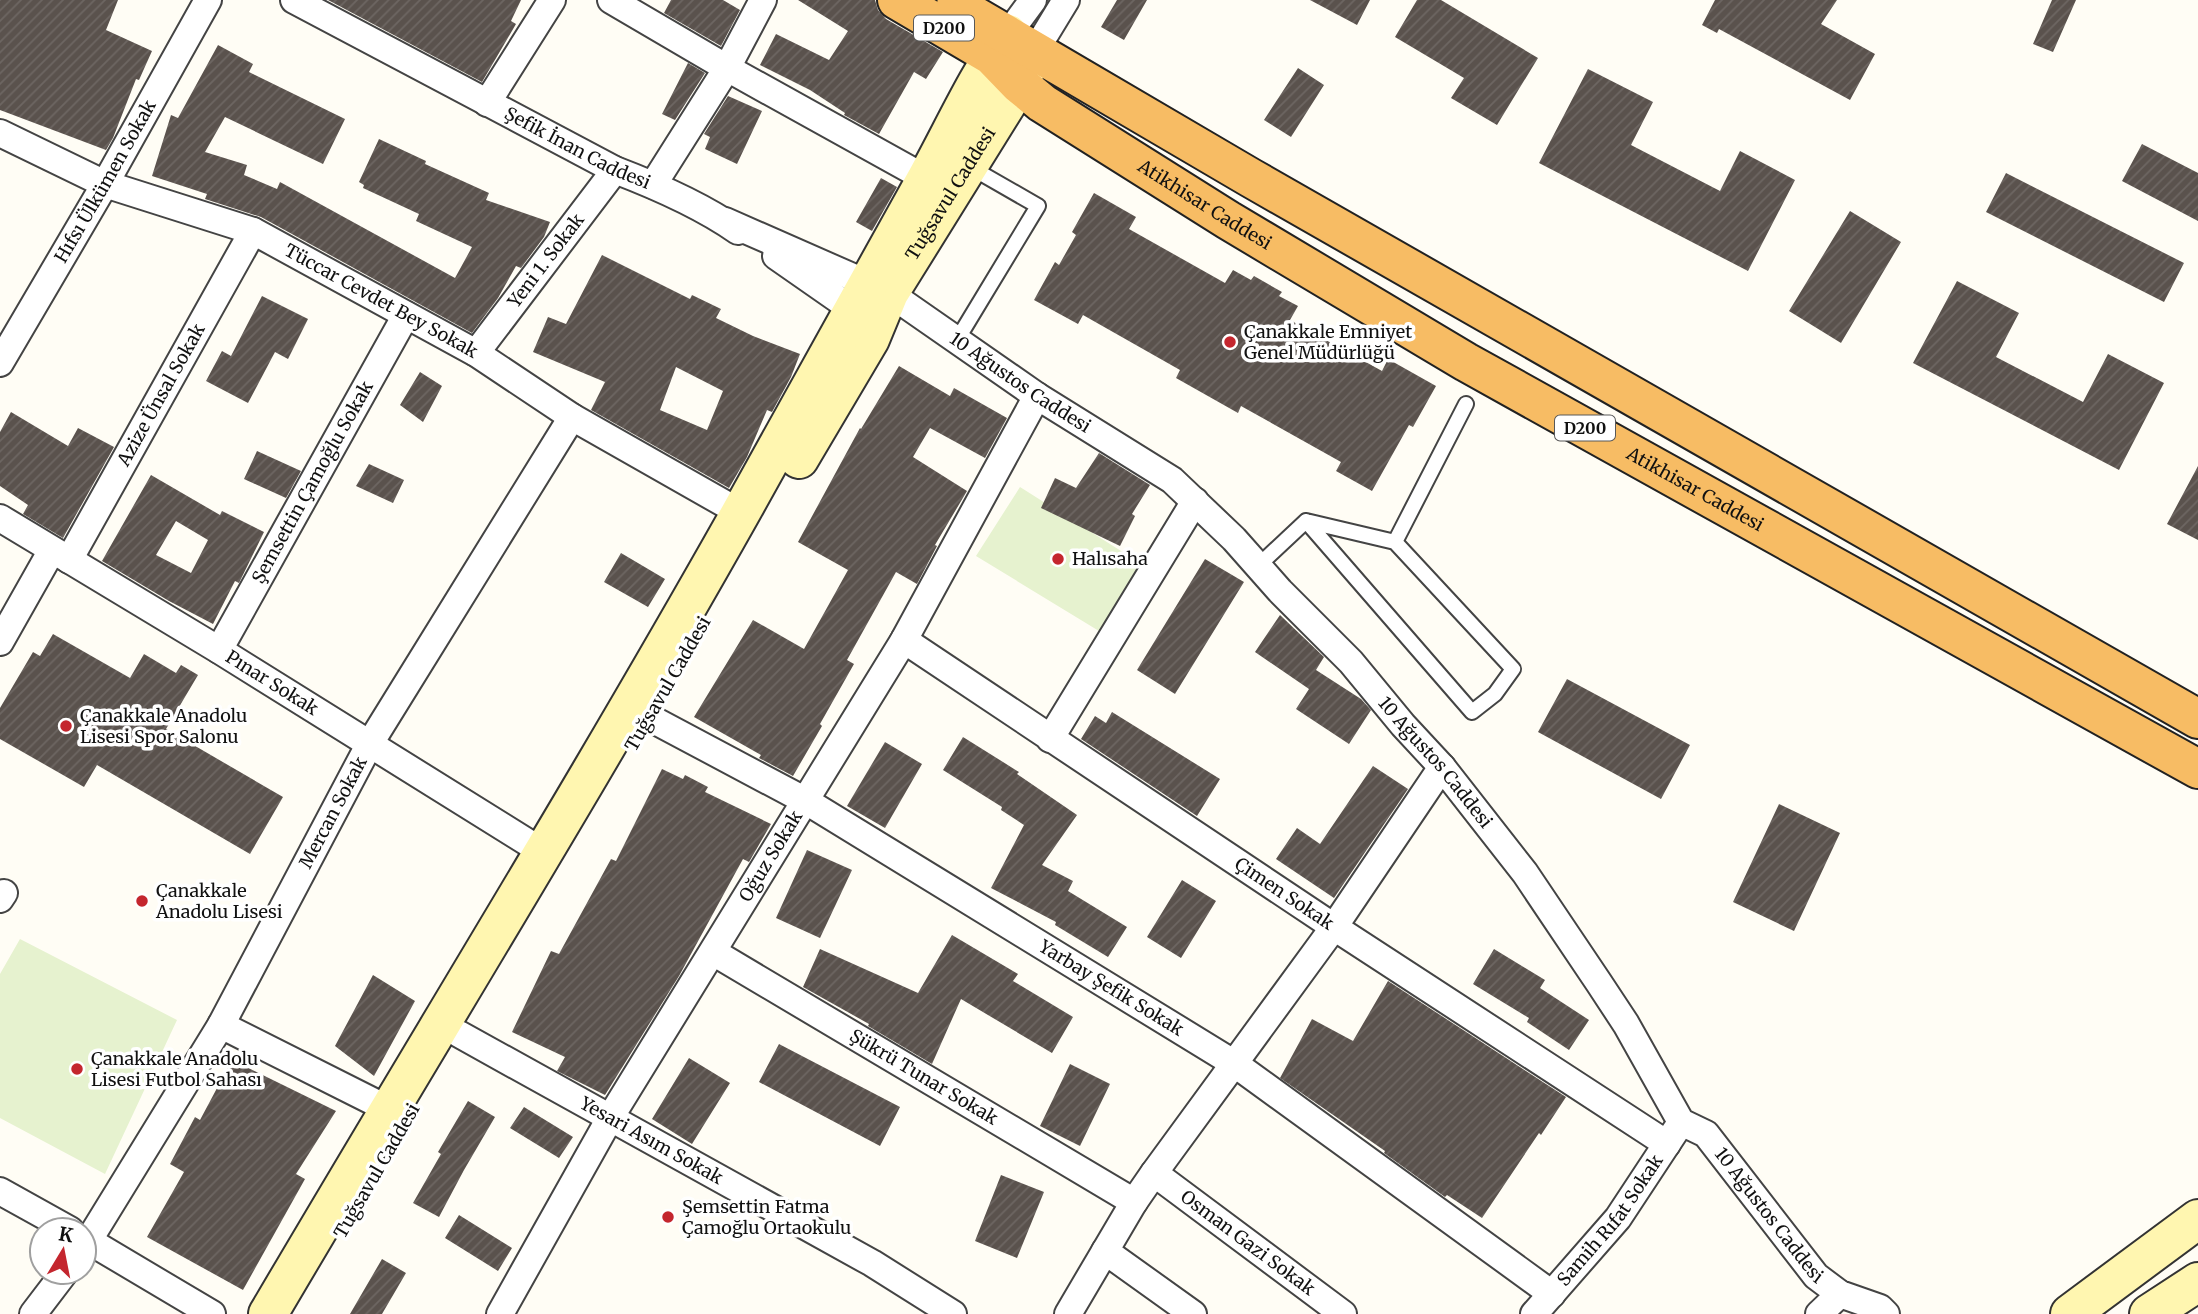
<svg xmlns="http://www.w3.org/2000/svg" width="2198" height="1314" viewBox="0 0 2198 1314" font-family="Merriweather,serif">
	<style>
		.pitch { fill: #e6f2cf }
		.building { fill: url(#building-hatch); fill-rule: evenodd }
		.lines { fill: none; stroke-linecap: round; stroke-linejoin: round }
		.service-casing { stroke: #444; stroke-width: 18 }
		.minor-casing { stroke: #444; stroke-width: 30 }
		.secondary-casing { stroke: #333; stroke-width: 42 }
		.trunk-casing { stroke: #222; stroke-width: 42 }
		.service { stroke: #fff; stroke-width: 14 }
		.minor { stroke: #fff; stroke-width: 26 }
		.secondary { stroke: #fff6b0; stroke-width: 38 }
		.trunk { stroke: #f7bc64; stroke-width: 38 }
		.poi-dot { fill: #c4262e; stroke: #fff; stroke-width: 2.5 }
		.labels { text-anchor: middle; stroke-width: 7; stroke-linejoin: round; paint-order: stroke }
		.shield { fill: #fff; stroke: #585858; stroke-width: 2 }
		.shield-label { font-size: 16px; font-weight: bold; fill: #111 }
		.street-label { font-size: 18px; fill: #111; stroke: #fff }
		.poi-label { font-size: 18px; fill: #111; stroke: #fff; text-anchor: start }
	</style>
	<defs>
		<pattern id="building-hatch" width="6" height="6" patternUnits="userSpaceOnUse" patternTransform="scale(1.75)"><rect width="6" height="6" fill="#5a524d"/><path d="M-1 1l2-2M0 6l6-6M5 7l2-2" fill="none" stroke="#6d6662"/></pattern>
	</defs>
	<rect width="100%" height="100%" fill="#fffdf5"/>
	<path class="pitch" d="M1020 487 1140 563 1099 631 976 556Z
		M20 939 177 1020 105 1174 0 1118V974Z"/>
	<path class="building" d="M0 0H118L106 30 152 51 139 80 136 79 113 138 106 150 0 110Z
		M328 0H521L511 21 516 24 482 82Z
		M671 0H723L740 10 721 46 664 13Z
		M798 0H875L878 10 886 19 943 52 926 79 914 72 879 134 844 115 845 113 810 90 760 65 776 34 829 60 848 31Z
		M1117 0H1147L1124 40 1101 27Z
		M1310 0H1370L1357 25Z
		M1417 0H1441L1538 58 1497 125 1451 98 1464 78 1395 37Z
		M1715 0H1837L1821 24 1875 54 1850 100 1719 29 1717 33 1702 25Z
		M2052 0H2076L2053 52 2033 44Z
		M218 45 253 64 249 72 345 119 323 164 225 117 205 152 247 165 244 175 277 189 280 182 455 278 472 247 416 221 419 214 363 188 364 185 359 182 379 139 426 161 425 164 489 193 486 200 550 222 544 237 521 268 516 266 498 298 472 333 261 217 205 199 207 194 152 176 171 115 178 118Z
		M688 63 705 73 675 120 662 114Z
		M1298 68 1324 85 1291 137 1264 120Z
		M1588 69 1653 102 1631 145 1720 191 1740 151 1795 180 1748 271 1539 163Z
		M728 96 762 111 737 164 705 149 710 137 704 134Z
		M2142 144 2198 173V221L2122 181Z
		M2006 173 2184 263 2164 302 1986 212Z
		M881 178 897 187 872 231 856 222Z
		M1094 193 1136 217 1129 229 1225 283 1233 270 1251 280 1254 276 1282 292 1279 296 1298 306 1290 320 1382 371 1388 359 1436 386 1413 427 1409 425 1372 491 1336 471 1341 462 1241 406 1238 413 1176 378 1180 370 1083 315 1078 324 1034 300 1055 262 1059 265 1076 235 1072 232Z
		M1850 211 1901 242 1841 343 1789 311Z
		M602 255 690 299 692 295 721 309 716 318 753 336 800 354 791 377 772 412 767 410 747 457 729 488 591 410 605 382 533 352 548 317 566 324ZM676 367 723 391 707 430 660 410Z
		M1957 281 2019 313 1996 357 2083 402 2108 354 2164 383 2119 470 1913 363Z
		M262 296 308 319 288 359 275 352 248 403 206 381 222 351 231 356Z
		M899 366 950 396 954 388 1007 418 985 458 930 428 913 457 967 491 935 545 937 546 917 584 896 572 847 660 854 664 820 724 822 726 793 776 759 758 761 755 694 717 753 620 804 649 848 570 798 542 860 428 861 429Z
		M420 372 442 386 423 422 400 405Z
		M11 412 68 446 78 428 114 447 63 538 23 514 28 505 0 486V432Z
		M257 451 301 471 286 498 244 479Z
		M1099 453 1150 485 1132 514 1135 516 1120 546 1041 508 1055 478 1076 488Z
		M369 464 404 480 393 503 356 486Z
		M2198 466V540L2167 524Z
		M151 475 220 515 222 511 264 532 239 583 235 581 213 624 169 601 102 561ZM176 521 208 540 191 573 156 555Z
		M621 553 665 579 648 607 604 582Z
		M1205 559 1244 582 1175 694 1137 670Z
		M1280 615 1324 657 1316 670 1361 699 1371 710 1349 744 1296 709 1309 689 1255 652Z
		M53 634 130 678 144 654 176 673 181 665 198 675 166 729 283 797 250 854 97 765 84 787 0 739V708L33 652 40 656Z
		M1567 679 1690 745 1661 799 1538 732Z
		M1112 712 1220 779 1197 816 1081 739 1095 716 1106 723Z
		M963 737 1019 772 1017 774 1077 815 1042 865 1073 881 1068 891 1127 927 1108 957 1055 925 1056 922 991 888 1024 825 1001 810 1002 807 943 770Z
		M885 742 922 764 885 828 847 806Z
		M1373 766 1408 789 1334 898 1276 859 1297 828 1320 844Z
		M662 769 683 779 685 775 708 787 705 792 771 824 749 862 743 859 679 976 605 1095 557 1071 565 1057 512 1032 551 951 559 954 611 859 616 861Z
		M1779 804 1840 833 1794 931 1733 902Z
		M807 850 852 870 820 938 776 918Z
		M1182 880 1216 901 1181 958 1147 937Z
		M952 935 1018 974 1013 981 1073 1017 1052 1053 961 999 932 1064 868 1026 869 1024 803 987 820 949 918 993Z
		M1494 949 1545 980 1540 988 1589 1020 1569 1050 1527 1022 1529 1018 1473 984Z
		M373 975 415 1001 374 1076 335 1046Z
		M1388 981 1566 1097 1541 1135 1539 1133 1482 1218 1447 1195 1445 1197 1384 1153 1385 1151 1280 1078 1312 1019 1353 1041Z
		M779 1044 900 1107 880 1146 759 1082Z
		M689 1058 730 1083 692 1144 652 1119Z
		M232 1060 336 1111 296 1174 305 1179 243 1290 147 1237 184 1172 170 1164 195 1117 200 1120Z
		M1070 1064 1110 1084 1080 1146 1040 1126Z
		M468 1101 495 1117 464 1170 439 1217 413 1203 441 1154 438 1152Z
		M524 1107 573 1137 559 1158 510 1128Z
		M1001 1175 1044 1192 1017 1258 975 1241Z
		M459 1215 512 1248 498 1271 445 1238Z
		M382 1259 406 1273 382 1314H350Z"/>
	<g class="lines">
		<g class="service-casing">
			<path id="service" d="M957 340 1038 206 970 167
				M1306 521 1395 542
				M1258 566 1306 521 1472 712 1495 694 1513 669 1395 542 1466 404"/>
		</g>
		<g class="minor-casing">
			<g id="minor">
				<path id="s1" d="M294 0 615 170C657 186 701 205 738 231"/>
				<path d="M611 0 727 68 927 179"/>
				<path d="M1008 34 1033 0"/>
				<path d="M1035 51 1066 0"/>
				<path d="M487 103 552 0"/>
				<path id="s2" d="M0 133 105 184 253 231 476 353 572 417 741 513"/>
				<path d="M653 185 727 68 763 0"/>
				<path id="s3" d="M725 221 889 293 1037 396 1172 480 1234 539 1280 591 1351 662 1403 725 1442 767 1525 873 1599 983 1626 1024 1681 1122 1706 1134 1816 1276 1840 1294 1880 1308 1886 1314"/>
				<path d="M776 256 852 309"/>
				<path id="s4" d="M476 353 615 170"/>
				<path id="s5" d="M0 363 105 184 208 0"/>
				<path id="s6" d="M0 518 219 650 543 852"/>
				<path id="s7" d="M69 560 253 231"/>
				<path id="s8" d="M904 640 1334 927 1667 1144"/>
				<path d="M0 642 52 550"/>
				<path id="s9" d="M219 650 406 315"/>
				<path id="s10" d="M648 717 806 801 1235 1064 1552 1294"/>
				<path d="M1050 739 1195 501"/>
				<path d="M0 899 4 893"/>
				<path id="s11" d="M713 952 1134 1202"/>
				<path d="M221 1025 388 1109"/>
				<path id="s12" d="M459 1034 872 1263 953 1314"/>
				<path id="s13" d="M1154 1173 1343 1314"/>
				<path d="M0 1191 70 1230"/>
				<path d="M84 1238 212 1314"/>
				<path id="s14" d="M84 1248 221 1025 369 745 572 417"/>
				<path d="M1105 1251 1193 1314"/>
				<path d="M33 1314 65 1272"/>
				<path id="s15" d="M500 1314 610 1118 904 640 1037 396"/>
				<path d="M1068 1314 1134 1202 1154 1173 1334 927 1442 767"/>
				<path id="s16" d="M1534 1314 1618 1218 1676 1130"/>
				<path d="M1819 1314 1840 1294"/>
			</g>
		</g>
		<g class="secondary-casing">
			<g id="secondary">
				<path id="s17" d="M799 459 870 339 889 293 1019 84 1033 54"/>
				<path d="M268 1314C425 1047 588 784 740 514 802 404 862 293 924 183 952 133 975 80 1008 34"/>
				<path d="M2070 1314 2198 1219"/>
				<path d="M2149 1314 2198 1282"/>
			</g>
		</g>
		<g class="trunk-casing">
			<g id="trunk">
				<path id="s18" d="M897 0 992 56 1019 84 1042 103 1228 220 1466 362 2198 769"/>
				<path d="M956 5 1251 178 2198 719"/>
			</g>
		</g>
		<use href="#service" class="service"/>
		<use href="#minor" class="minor"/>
		<use href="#secondary" class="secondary"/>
		<use href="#trunk" class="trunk"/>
	</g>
	<g class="poi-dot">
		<circle cx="1230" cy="342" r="7"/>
		<circle cx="1058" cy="559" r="7"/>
		<circle cx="66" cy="726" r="7"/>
		<circle cx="142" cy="901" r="7"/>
		<circle cx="77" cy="1069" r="7"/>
		<circle cx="668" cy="1217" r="7"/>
	</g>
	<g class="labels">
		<g class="shield">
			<rect x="914" y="15.5" width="60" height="25" rx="5"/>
			<rect x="1555" y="415.5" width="60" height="25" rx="5"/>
		</g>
		<g class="shield-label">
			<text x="944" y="34">D200</text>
			<text x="1585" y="434">D200</text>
		</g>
		<g class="street-label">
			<text dy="6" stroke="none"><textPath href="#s1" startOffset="320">Şefik İnan Caddesi</textPath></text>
			<text dy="6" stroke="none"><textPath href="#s5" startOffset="210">Hıfsı Ülkümen Sokak</textPath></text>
			<text dy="6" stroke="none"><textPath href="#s17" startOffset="306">Tuğsavul Caddesi</textPath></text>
			<text dy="6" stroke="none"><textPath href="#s18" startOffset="371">Atikhisar Caddesi</textPath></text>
			<text dy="6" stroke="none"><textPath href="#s4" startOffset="116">Yeni 1. Sokak</textPath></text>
			<text dy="6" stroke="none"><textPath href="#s2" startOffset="418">Tüccar Cevdet Bey Sokak</textPath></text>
			<text dy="6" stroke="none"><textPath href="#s3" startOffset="338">10 Ağustos Caddesi</textPath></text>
			<text dy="6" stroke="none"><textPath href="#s7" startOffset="189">Azize Ünsal Sokak</textPath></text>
			<text dy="6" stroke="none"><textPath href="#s9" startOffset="192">Şemsettin Çamoğlu Sokak</textPath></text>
			<text dy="6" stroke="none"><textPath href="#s18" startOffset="938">Atikhisar Caddesi</textPath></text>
			<text dy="6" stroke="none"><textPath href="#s6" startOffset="318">Pınar Sokak</textPath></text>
			<text transform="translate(668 684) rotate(-60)" y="6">Tuğsavul Caddesi</text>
			<text dy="6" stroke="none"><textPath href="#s3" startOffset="905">10 Ağustos Caddesi</textPath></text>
			<text dy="6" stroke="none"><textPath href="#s14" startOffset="502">Mercan Sokak</textPath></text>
			<text dy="6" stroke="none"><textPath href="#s15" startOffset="532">Oğuz Sokak</textPath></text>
			<text dy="6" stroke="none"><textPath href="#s8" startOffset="457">Çimen Sokak</textPath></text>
			<text dy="6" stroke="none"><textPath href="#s10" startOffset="537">Yarbay Şefik Sokak</textPath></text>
			<text dy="6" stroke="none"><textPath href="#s11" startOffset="245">Şükrü Tunar Sokak</textPath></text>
			<text dy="6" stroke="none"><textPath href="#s12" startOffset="220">Yesari Asım Sokak</textPath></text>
			<text transform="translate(377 1171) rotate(-60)" y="6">Tuğsavul Caddesi</text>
			<text dy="6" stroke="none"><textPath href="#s3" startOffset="1472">10 Ağustos Caddesi</textPath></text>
			<text dy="6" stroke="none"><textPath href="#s16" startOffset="121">Samih Rıfat Sokak</textPath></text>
			<text dy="6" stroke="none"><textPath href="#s13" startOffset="117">Osman Gazi Sokak</textPath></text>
		</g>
		<g class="poi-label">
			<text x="1244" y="338">Çanakkale Emniyet<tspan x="1244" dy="21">Genel Müdürlüğü</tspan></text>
			<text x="1072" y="565">Halısaha</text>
			<text x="80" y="722">Çanakkale Anadolu<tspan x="80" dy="21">Lisesi Spor Salonu</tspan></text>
			<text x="156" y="897">Çanakkale<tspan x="156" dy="21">Anadolu Lisesi</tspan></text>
			<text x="91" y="1065">Çanakkale Anadolu<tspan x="91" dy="21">Lisesi Futbol Sahası</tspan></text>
			<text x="682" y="1213">Şemsettin Fatma<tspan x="682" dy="21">Çamoğlu Ortaokulu</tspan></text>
		</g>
	</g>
	<g transform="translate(63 1251) rotate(10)"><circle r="33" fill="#ffffff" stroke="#a0a0a0" stroke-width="2"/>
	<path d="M0-5L12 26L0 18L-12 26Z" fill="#c4262e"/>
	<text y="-10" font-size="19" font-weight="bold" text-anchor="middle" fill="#111111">K</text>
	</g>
</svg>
